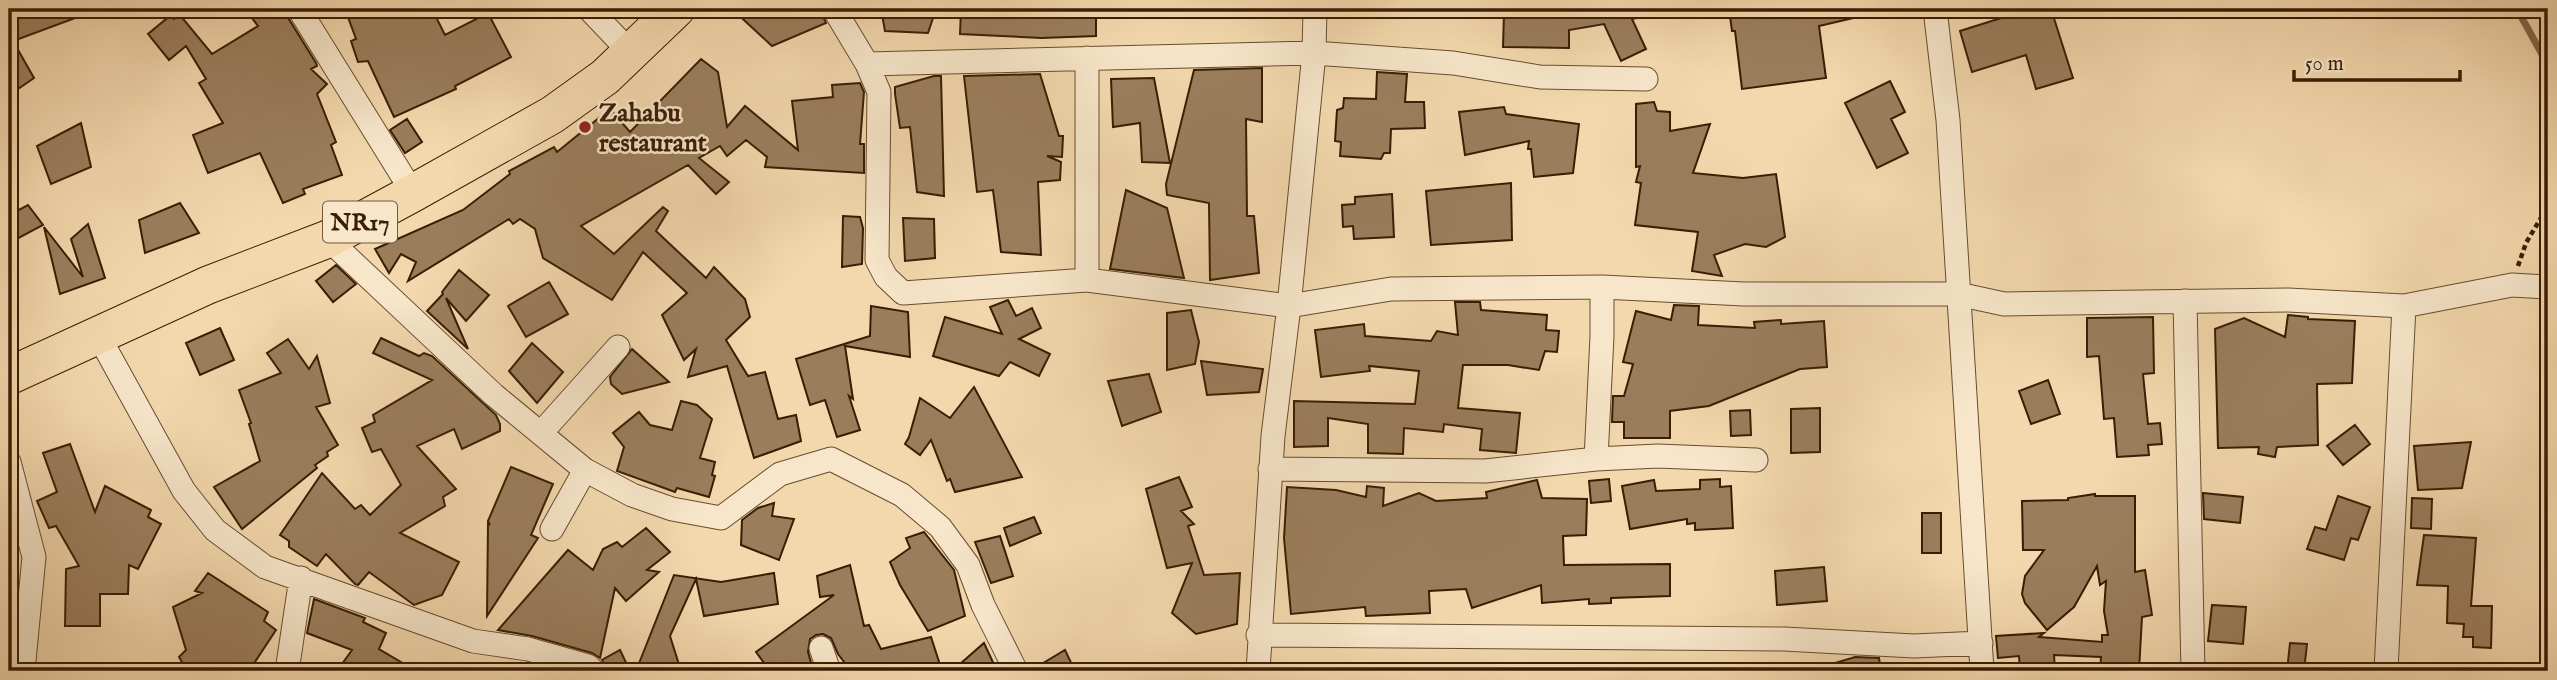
<svg xmlns="http://www.w3.org/2000/svg" width="2557" height="680" viewBox="0 0 2557 680" font-family="'IM FELL English',serif">
	<style>
		.lines { fill: none; stroke-linecap: round; stroke-linejoin: round }
		.stream { stroke: #836747; stroke-width: 7 }
		.building { fill: #9a7e5c; stroke: #391d04; stroke-width: 2 }
		.street-casing { stroke: #684c2e; stroke-width: 25 }
		.primary-casing { stroke: #391d04; stroke-width: 39 }
		.path { stroke: #391d04; stroke-width: 4.5; stroke-dasharray: 5 3.5; stroke-linecap: butt }
		.street { stroke: #f7e6ca; stroke-width: 23 }
		.primary { stroke: #f3d8ad; stroke-width: 37 }
		.poi-dot { fill: #8f2418; stroke: #f7e6ca; stroke-width: 2.5 }
		.labels { text-anchor: middle; stroke-width: 5; stroke-linejoin: round; paint-order: stroke }
		.shield { fill: #f7e6ca; stroke: #72593f; stroke-width: 2 }
		.shield-label { font-size: 24px; font-weight: bold; fill: #391d04 }
		.poi-label { font-size: 26px; font-weight: bold; fill: #391d04; stroke: #f7e6ca; text-anchor: start }
	</style>
	<rect width="100%" height="100%" fill="#f3d8ad"/>
	<filter id="stains"><feTurbulence type="fractalNoise" baseFrequency=".00286" numOctaves="4"/><feColorMatrix values="0 0 0 0 .2 0 0 0 0 .09 0 0 0 0 .02 0 0 0 .5 -.17"/></filter>
	<radialGradient id="worn" r=".72"><stop offset=".6" stop-color="#630" stop-opacity="0"/><stop offset="1" stop-color="#630" stop-opacity=".3"/></radialGradient>
	<g class="lines">
		<path class="stream" d="M2517 9 2548 65"/>
	</g>
	<path class="building" d="M9 9H94V11L13 41 34 78 9 95Z
		M245 9H285L287 16 316 63 317 66 311 69 327 84 317 94 336 142 331 145 342 175 303 189 305 194 283 203 260 153 208 173 193 135 223 123 199 83 206 79 186 46 169 60 148 34 171 15 174 19 180 15 212 54 258 26Z
		M345 9H432L445 35 488 13 511 57 455 86 456 89 394 117 368 61 358 62 351 41 356 39Z
		M732 9H820L826 23 772 46Z
		M881 9H936L928 33 885 31Z
		M961 9H1096V36L1041 38 960 34Z
		M1558 9H1636L1637 18 1632 19 1646 49 1621 61 1604 24 1569 30V48L1503 47 1504 13H1559Z
		M1729 9H1861L1862 16 1819 26 1826 78 1742 89 1735 31H1732Z
		M2016 9H2051L2073 78 2036 89 2026 55 1972 72 1960 31 2017 13Z
		M701 59 718 72 727 127 745 106 798 150 792 101 833 97 832 85 860 83 864 92 860 144H864V173L765 167 767 157 746 140 727 156 720 146 699 158 729 182 716 194 688 165 581 226 614 254 663 207 668 211 656 231 706 278 714 267 745 299 750 317 726 340 748 376 765 372 778 419 796 415 801 441 754 458 727 366 688 377 696 349 684 360 662 315 687 293 643 252 612 300 543 258 535 229 520 219 513 224 509 219 408 281 416 262 401 254 389 273 375 249 463 210 510 174 509 171 554 147 557 152 610 109 630 132Z
		M1262 68V122L1246 119 1247 216H1254L1259 273 1210 280 1209 203 1167 195 1166 184 1194 70Z
		M1377 72 1407 74 1405 102H1424L1425 128 1391 129 1390 153H1384L1381 159 1340 156 1341 142 1335 141 1337 110 1343 108 1344 98 1376 99Z
		M1040 74 1059 136H1063L1062 157 1047 156 1061 162 1060 180 1038 182 1041 255 1001 252 993 190 977 192 964 76Z
		M934 76H941L944 196 917 192 910 127 900 128 895 94V87Z
		M1154 78 1170 163 1142 162 1140 123 1113 127 1111 79Z
		M1890 81 1905 112 1891 119 1908 153 1877 168 1845 103Z
		M1654 102 1657 111 1670 112V131L1710 124 1693 173 1743 178 1776 174 1785 237 1766 247 1745 244 1714 255 1722 276 1692 271 1698 232 1635 225 1641 183 1636 182 1640 166 1636 167V104Z
		M1504 107 1506 114 1579 124 1573 173 1534 177 1531 149H1528L1529 141 1465 155 1459 112Z
		M407 119 422 142 405 153 390 130Z
		M81 123 91 167 51 184 37 146Z
		M1511 183 1512 240 1431 245 1426 191Z
		M1126 190 1167 208 1184 278 1110 269Z
		M1392 194 1394 237 1354 239 1353 226 1343 227 1342 205 1355 204V197Z
		M180 203 199 233 145 253 139 220Z
		M28 205 43 225 9 243V215Z
		M843 216 860 217 863 228 862 264 842 267Z
		M903 218 934 219 935 258 905 261Z
		M88 224 105 278 60 294 44 227 83 277 71 239Z
		M336 265 356 284 333 302 316 281Z
		M459 270 489 295 466 321 446 298 468 349 427 311 443 294 442 292Z
		M549 282 568 314 526 337 508 306Z
		M1008 300 1016 316 1032 308 1041 328 1019 339 1050 354 1039 376 1010 362 999 376 933 356 945 317 1002 334 990 307Z
		M1455 302H1480L1481 310 1547 315 1546 330 1559 331 1557 352 1545 351 1539 370 1508 365H1463L1458 408 1520 413 1516 453 1480 450 1482 429 1444 424 1443 432 1404 428 1403 454 1368 453V424L1328 418V446L1294 447V401L1415 404 1419 371 1369 366 1370 371 1321 377 1315 330 1364 324 1365 336 1431 341 1437 331 1458 335Z
		M1674 305 1699 306 1698 325 1755 328 1754 322 1781 320V324L1824 321 1827 367 1800 369 1709 406 1670 411V438H1624V422H1612L1613 396H1624L1633 364 1623 362 1636 311 1671 320Z
		M871 306 908 312 910 357 845 346 853 399 849 396 860 430 837 437 825 400 810 405 796 359 870 336Z
		M1191 310 1199 342 1195 364 1167 370V313Z
		M2288 315 2308 317V319L2355 321 2352 383 2317 384 2318 445 2277 447 2275 457 2258 454 2259 447 2218 448 2215 329 2244 318 2285 337Z
		M2153 317 2154 373 2143 374 2148 424 2160 423 2162 444 2148 445 2149 455 2117 457 2114 418 2104 419 2099 356 2087 357V318Z
		M220 328 234 360 200 375 186 343Z
		M381 338 419 356 424 353 432 356 496 415 500 424V431L462 449 454 429 417 446 456 489 443 497 445 506 400 533 459 562 442 595 414 605 369 572 358 585 355 584 326 554 317 566 289 547V541L280 535 322 473 355 509 361 505 370 515 401 485 381 449 372 452 362 428 375 422 373 415 432 380 373 353Z
		M288 339 309 369 317 356 330 403 316 407 338 445 327 452 328 456 315 465 317 468 242 529 214 487 260 461 249 424 251 423 239 390 281 373 267 353Z
		M532 343 563 372 537 403 509 371Z
		M632 349 669 382 622 394 611 384 610 377Z
		M1201 361 1263 369 1259 392 1207 395Z
		M1149 374 1161 412 1122 426 1108 381Z
		M2048 380 2060 414 2031 424 2019 391Z
		M974 387 1022 477 955 492 950 479 947 481 931 440 920 455 905 444 909 437 920 398 950 418Z
		M681 401 697 405 712 419 700 458 715 462 712 475 715 476 709 497 677 488 675 492 617 471 624 447 613 433 639 412 650 425 672 430Z
		M1820 408V452L1791 453V409Z
		M1750 410 1751 435 1731 436 1730 411Z
		M2355 425 2370 444 2343 465 2327 446Z
		M2471 442 2462 488 2418 490 2414 446Z
		M70 444 95 512 105 486 151 510 148 517 161 524 138 569 129 565 128 594H100V626H65L66 569 79 566 56 526 49 528 37 501 57 492 43 453Z
		M511 467 553 484 531 535 538 538 487 616 488 523 490 525 488 521Z
		M1179 477 1192 507 1181 511 1194 524 1188 526 1204 575 1240 573 1237 624 1196 634 1172 613 1192 563 1167 568 1146 489Z
		M1609 479 1611 501 1591 503 1589 481Z
		M1720 479V487L1731 486 1733 528 1695 530V523L1687 524V519L1630 529 1622 486 1654 480 1656 491 1700 489V480Z
		M1537 480 1542 498 1587 499 1586 535 1563 536 1564 565 1670 564V596L1611 598V603L1589 604V599L1542 603 1541 585 1472 608 1466 589 1429 591 1430 613 1366 616 1365 607 1291 614 1284 538 1287 487 1336 490 1366 497 1367 486 1384 488 1383 506 1419 493 1436 501 1487 498 1486 492Z
		M2203 493 2243 497 2240 523 2204 519Z
		M2095 494V496H2135V572L2145 570 2152 615 2142 617 2139 671H2100L2101 657 2054 655 2055 671H2020L2019 656 1998 658 1996 636 2044 633 2039 637 2102 642V635H2108L2104 611 2106 581 2100 585 2097 566 2074 607 2047 630 2025 603 2022 594 2025 576 2044 550H2023L2022 501 2068 500V498Z
		M2338 496 2370 507 2358 540 2351 538 2344 560 2307 549 2315 527 2326 530Z
		M2412 498 2432 499 2431 529 2411 528Z
		M774 503 772 516 794 519 779 560 741 545 742 520 758 508Z
		M1922 513H1941V553H1922Z
		M1034 517 1041 533 1010 546 1004 528Z
		M646 528 670 552 647 570 659 572 626 601 615 588 600 658 592 653 532 636 498 630 568 550 593 570 603 549 617 542 622 547Z
		M924 532 954 570 965 616 928 631 900 585 890 562 910 548 906 538Z
		M2424 535 2476 538 2471 606H2492L2491 648 2473 647V637H2463L2464 624 2447 623 2448 586 2417 585Z
		M1000 536 1013 576 991 583 975 542Z
		M850 565 864 626 869 625 881 649 931 637 942 671H851L838 654 831 638 823 634 816 635 810 639 808 652 812 666 805 671H770L756 652 834 595 820 597 817 576Z
		M1824 567 1827 601 1777 605 1775 571Z
		M208 573 268 612 264 621 276 630 249 671H187L179 657 186 650 173 607 202 593 195 591Z
		M774 573 778 604 704 616 696 579 670 636 681 671H636L674 575 721 582Z
		M314 599 365 618 363 622 386 633 379 649 416 671H337L352 650 307 633Z
		M2212 605 2246 607 2243 644 2208 641Z
		M984 643 997 671H952Z
		M2290 643 2307 644 2304 671H2287Z
		M620 650 630 671H607L602 660Z
		M1065 650 1075 671H1030Z
		M1855 657 1879 658 1881 671H1823L1822 667Z"/>
	<g class="lines">
		<g class="street-casing">
			<path id="street" d="M299 9 413 193
				M589 9 630 52
				M834 9 867 64 879 92 877 260 886 277 903 293 1087 280 1289 306 1391 289 1602 287 1744 294H1958L2004 304 2288 300 2404 306 2386 671
				M1935 9 1948 120 1982 671
				M1087 58V280
				M867 64 1314 53 1453 63 1540 77 1646 79
				M328 239 494 395 585 470 632 495 672 509 721 518 780 474 831 459 902 495 940 527 968 565 983 605 1016 671
				M2185 301 2193 671
				M2404 306 2512 285 2548 287
				M98 335 184 491 215 530 265 567 473 641 528 649 588 666 593 671
				M541 433 618 347
				M1596 459 1658 456 1756 460
				M9 462 34 557 23 671
				M1270 469 1485 471 1596 459 1602 336V287
				M552 529 585 470
				M1258 635 1784 639 1914 646 1981 643
				M821 648 829 671
				M287 671 301 578
				M1258 671 1273 436 1289 306 1314 53 1315 9"/>
		</g>
		<g class="primary-casing">
			<path id="primary" d="M9 376 208 285 328 239 413 193 552 115 605 77 676 9"/>
		</g>
		<path class="path" d="M2518 266 2526 243 2548 206V201"/>
		<use href="#street" class="street"/>
		<use href="#primary" class="primary"/>
	</g>
	<circle class="poi-dot" cx="585" cy="127" r="7"/>
	<g class="labels">
		<rect class="shield" x="323" y="201.5" width="74" height="41" rx="5"/>
		<g class="shield-label">
			<text x="360" y="230">NR17</text>
		</g>
		<g class="poi-label">
			<text x="599" y="121">Zahabu<tspan x="599" dy="30">restaurant</tspan></text>
		</g>
	</g>
	<rect width="2557" height="680" fill="none" stroke="#f3d8ad" stroke-width="35"/>
	<rect x="10" y="10" width="2536" height="659" fill="none" stroke="#391d04" stroke-width="3.5"/>
	<rect x="18" y="18" width="2522" height="645" fill="none" stroke="#391d04" stroke-width="2"/>
	<path d="M2294 70v10h166v-10" fill="none" stroke="#391d04" stroke-width="3.5"/>
	<text x="2305" y="70" font-size="21" fill="#391d04" stroke="#f7e6ca" stroke-width="5" paint-order="stroke">50 m</text>
	<rect width="100%" height="100%" filter="url(#stains)"/>
	<rect width="100%" height="100%" fill="url(#worn)"/>
</svg>
